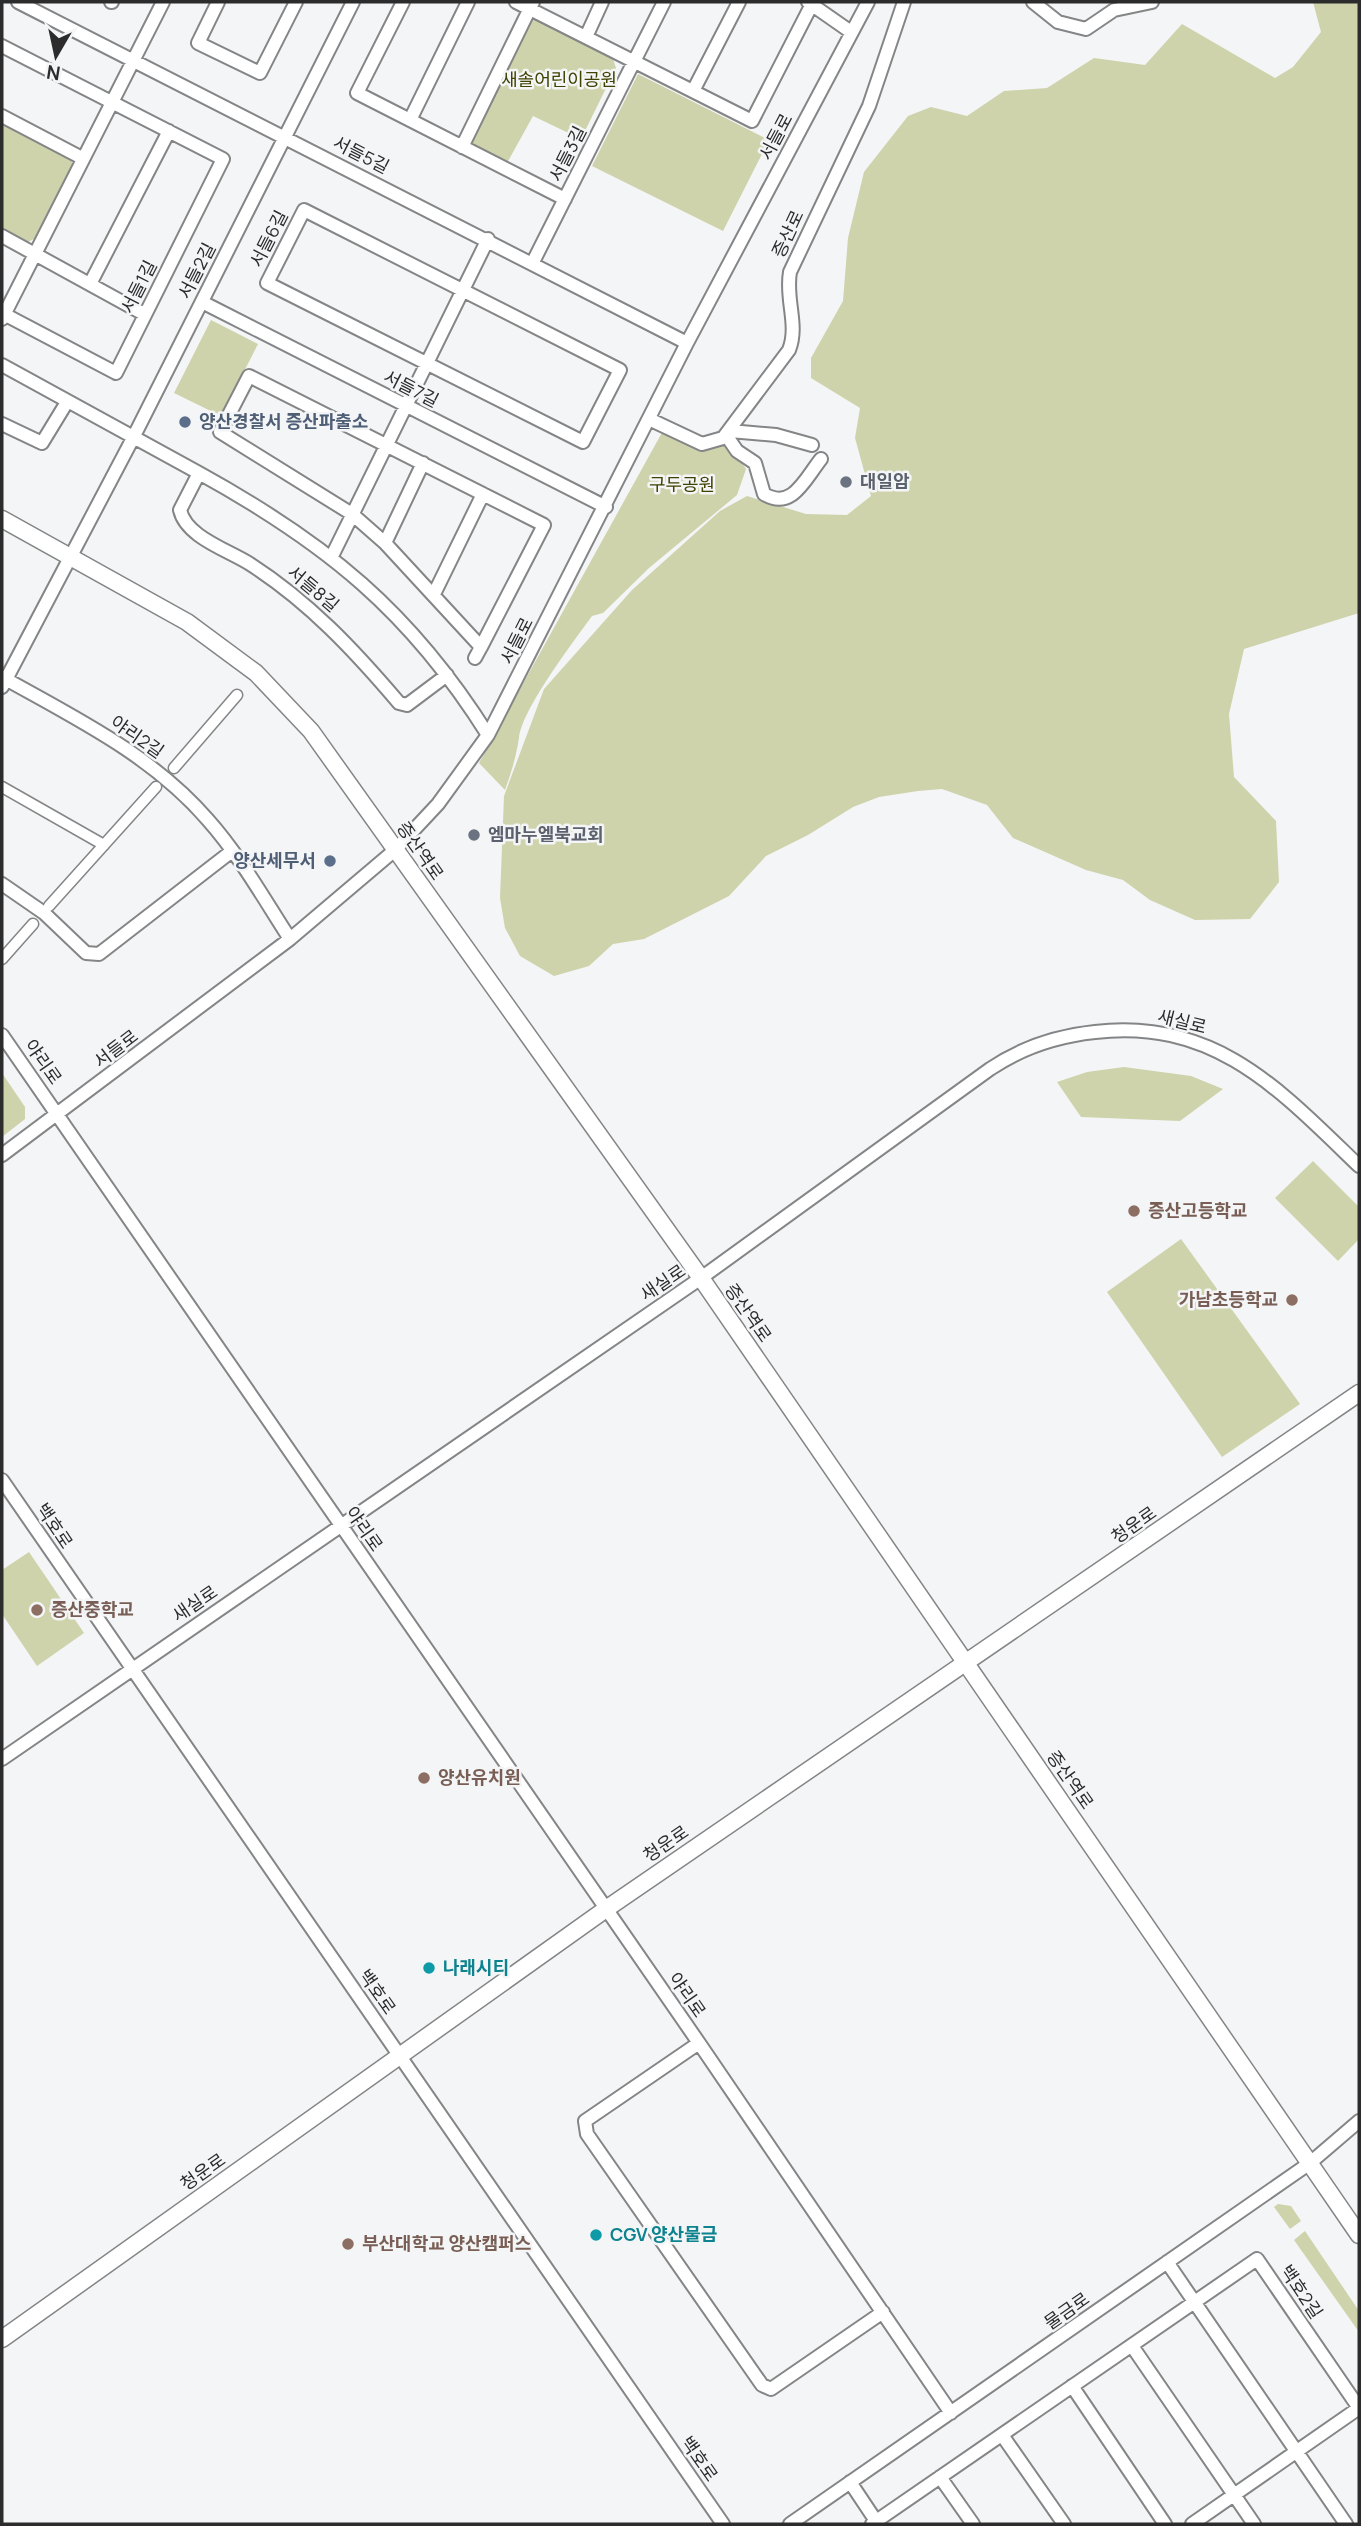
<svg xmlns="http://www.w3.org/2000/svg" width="1361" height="2526" viewBox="0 0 1361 2526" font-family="Manrope,'Noto Sans KR',sans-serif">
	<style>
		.green { fill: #ced3ab }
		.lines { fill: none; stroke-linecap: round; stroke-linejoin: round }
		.pedestrian-casing { stroke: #848586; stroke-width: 13 }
		.minor-casing { stroke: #848586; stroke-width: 16 }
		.tertiary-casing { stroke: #848586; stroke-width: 19 }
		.pedestrian { stroke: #fff; stroke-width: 10 }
		.minor { stroke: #fff; stroke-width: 12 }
		.tertiary { stroke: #fff; stroke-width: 16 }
		.service-dot { fill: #5c6f8a; stroke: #f4f5f6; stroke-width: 2.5 }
		.worship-dot { fill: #6b7280; stroke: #f4f5f6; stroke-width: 2.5 }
		.education-dot { fill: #8d6e63; stroke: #f4f5f6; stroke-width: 2.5 }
		.culture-dot { fill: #0f9aa8; stroke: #f4f5f6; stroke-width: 2.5 }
		.labels { text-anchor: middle; stroke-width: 5; stroke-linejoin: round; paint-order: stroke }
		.park-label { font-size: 18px; fill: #404301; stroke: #f4f5f6 }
		.street-label { font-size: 18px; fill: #2c2c2c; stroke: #f4f5f6 }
		.service-label { font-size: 18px; font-weight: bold; fill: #4e5e75; stroke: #f4f5f6; text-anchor: start }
		.worship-label { font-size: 18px; font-weight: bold; fill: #5b616d; stroke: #f4f5f6; text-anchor: start }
		.education-label { font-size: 18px; font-weight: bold; fill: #785e54; stroke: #f4f5f6; text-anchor: start }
		.culture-label { font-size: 18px; font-weight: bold; fill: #0d838f; stroke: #f4f5f6; text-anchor: start }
	</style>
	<rect width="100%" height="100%" fill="#f4f5f6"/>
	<path class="green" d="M1313 2H1359V613L1244 649 1229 714 1234 777 1276 821 1279 882 1250 919 1195 920 1150 900 1123 880 1086 870 1013 838 987 805 942 789 918 791 879 797 853 807 808 835 766 856 729 896 644 939 613 944 589 966 554 976 520 956 505 928 500 898 504 796 544 689 632 590 720 511 747 496 806 514 847 515 871 496 855 438 860 408 811 378V358L843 301 848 238 864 172 908 116 931 107 967 116 1004 91 1047 88 1094 58 1145 65 1182 24 1275 78 1293 67 1321 32Z
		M539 19 613 59 616 68 581 139 533 116 507 163 474 147 470 138 529 21Z
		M638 74 769 140 723 231 592 166Z
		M2 122 70 158 73 164 34 239 26 243 2 230Z
		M211 320 258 344 221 416 174 393Z
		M664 429 704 448 729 444 746 469 737 495 649 568 603 613 592 616C574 641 522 709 519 738 516 757 512 770 505 790L479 763Z
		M1124 1067 1191 1076 1223 1089 1180 1121 1081 1117 1057 1082 1087 1072Z
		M2 1073 25 1107V1119L2 1137Z
		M1313 1161 1359 1207V1239L1338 1261 1275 1198Z
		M1181 1239 1300 1404 1222 1457 1107 1292Z
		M29 1552 84 1633 37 1666 2 1614V1570Z
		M1278 2204 1291 2206 1301 2221 1290 2229 1274 2207Z
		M1305 2231 1359 2311V2332L1294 2240Z"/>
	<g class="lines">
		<g class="pedestrian-casing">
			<path id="pedestrian" d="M174 768 237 695
				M2 787 104 845
				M49 906 156 787
				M2 959 33 924"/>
		</g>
		<g class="minor-casing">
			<path id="minor" d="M18 2 687 343
				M111 2H112
				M218 2 198 43 260 73 296 2
				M403 2 357 93 565 199
				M516 2 752 121 813 2
				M808 2 851 32
				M1033 2 1058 22 1086 29 1114 10 1152 2
				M586 37 602 2
				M2 46 223 159 116 373 2 313
				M693 91 739 2
				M2 116 82 158
				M410 120 468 2
				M462 147 533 2
				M304 210 620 370 583 442 267 283Z
				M2 236 144 314
				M533 262 664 2
				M90 284 169 131
				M202 302 606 507
				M2 319 163 2
				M2 365 199 473 180 510C186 537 228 550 250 564 309 602 354 650 399 703L407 705 447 675
				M651 420 702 444 723 438 789 350C799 325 785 299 790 272L869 106 904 2
				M2 424 42 443 67 402
				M730 431 776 435 812 445
				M726 435 737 451 755 463 764 494C792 511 805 479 821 459
				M199 473C326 543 410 611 488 735
				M385 543 423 463
				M332 556 488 239
				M434 594 483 494
				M475 658 481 647 544 525 249 376 220 432 352 514 385 543 481 647
				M2 677C75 718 152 755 208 820 240 856 264 899 290 939
				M2 687 133 438 353 2
				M2 884 44 913 86 953 99 954 232 851
				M2 1035 699 2043 951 2413
				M2 1155 290 939 395 850 438 804 488 735 687 343 868 2
				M2 1480 723 2524
				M2 1759 701 1278 990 1069C1021 1048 1057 1036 1095 1032 1215 1018 1280 1090 1359 1166
				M699 2043 585 2121 587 2134 762 2385 771 2389 883 2312
				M1167 2262 1346 2524
				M1132 2346 1254 2524
				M1072 2386 1165 2524
				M1002 2435 1064 2524
				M940 2477 973 2524
				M850 2482 878 2524
				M790 2524 1310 2163 1359 2121
				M872 2524 1257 2259 1359 2408
				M1192 2524 1359 2408"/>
		</g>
		<g class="tertiary-casing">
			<path id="tertiary" d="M2 519 187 622 256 673 311 731 701 1278 1359 2235
				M2 2339 606 1909 1359 1393"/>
		</g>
		<use href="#pedestrian" class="pedestrian"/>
		<use href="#minor" class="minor"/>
		<use href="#tertiary" class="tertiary"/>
	</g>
	<g class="service-dot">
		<circle cx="185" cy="422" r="7"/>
		<circle cx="330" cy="861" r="7"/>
	</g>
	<g class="worship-dot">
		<circle cx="846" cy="482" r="7"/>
		<circle cx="474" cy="835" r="7"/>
	</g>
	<g class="education-dot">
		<circle cx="1134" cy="1211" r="7"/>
		<circle cx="1292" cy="1300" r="7"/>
		<circle cx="37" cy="1610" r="7"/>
		<circle cx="424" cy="1778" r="7"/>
		<circle cx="348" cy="2244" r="7"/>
	</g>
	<g class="culture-dot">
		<circle cx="429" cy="1968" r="7"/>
		<circle cx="596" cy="2235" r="7"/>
	</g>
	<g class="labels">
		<g class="park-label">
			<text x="559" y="86">새솔어린이공원</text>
			<text x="682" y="491">구두공원</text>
		</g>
		<g class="street-label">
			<text transform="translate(776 137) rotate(-62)" y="6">서들로</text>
			<text transform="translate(568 154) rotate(-63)" y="6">서들3길</text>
			<text transform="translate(361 155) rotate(27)" y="6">서들5길</text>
			<text transform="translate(788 234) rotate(-65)" y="6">증산로</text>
			<text transform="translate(269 239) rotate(-63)" y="6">서들6길</text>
			<text transform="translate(197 271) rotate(-63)" y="6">서들2길</text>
			<text transform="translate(139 287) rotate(-63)" y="6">서들1길</text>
			<text transform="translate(411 389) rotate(27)" y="6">서들7길</text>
			<text transform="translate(313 589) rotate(40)" y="6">서들8길</text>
			<text transform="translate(517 641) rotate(-63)" y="6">서들로</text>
			<text transform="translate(137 737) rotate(35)" y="6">야리2길</text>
			<text transform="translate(420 851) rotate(55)" y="6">증산역로</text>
			<text transform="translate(1182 1022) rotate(14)" y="6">새실로</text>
			<text transform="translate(116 1049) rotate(-37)" y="6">서들로</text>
			<text transform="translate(43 1062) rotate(55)" y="6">야리로</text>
			<text transform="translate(663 1283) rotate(-34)" y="6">새실로</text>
			<text transform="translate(748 1313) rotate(55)" y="6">증산역로</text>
			<text transform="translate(1134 1525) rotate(-35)" y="6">청운로</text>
			<text transform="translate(54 1526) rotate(56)" y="6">백호로</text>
			<text transform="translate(364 1529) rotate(55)" y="6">야리로</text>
			<text transform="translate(195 1604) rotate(-34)" y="6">새실로</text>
			<text transform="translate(1070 1780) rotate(55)" y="6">증산역로</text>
			<text transform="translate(666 1844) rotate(-34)" y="6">청운로</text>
			<text transform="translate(377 1992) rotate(55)" y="6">백호로</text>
			<text transform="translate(687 1995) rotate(55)" y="6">야리로</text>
			<text transform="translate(203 2172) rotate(-35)" y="6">청운로</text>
			<text transform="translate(1301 2292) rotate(56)" y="6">백호2길</text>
			<text transform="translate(1067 2311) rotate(-35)" y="6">물금로</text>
			<text transform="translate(699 2459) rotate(55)" y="6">백호로</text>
		</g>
		<g class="service-label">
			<text x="199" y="428">양산경찰서 증산파출소</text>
			<text x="316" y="867" text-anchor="end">양산세무서</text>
		</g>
		<g class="worship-label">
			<text x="860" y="488">대일암</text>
			<text x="488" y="841">엠마누엘북교회</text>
		</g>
		<g class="education-label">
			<text x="1148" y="1217">증산고등학교</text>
			<text x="1278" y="1306" text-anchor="end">가남초등학교</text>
			<text x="51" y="1616">증산중학교</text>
			<text x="438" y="1784">양산유치원</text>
			<text x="362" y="2250">부산대학교 양산캠퍼스</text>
		</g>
		<g class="culture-label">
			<text x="443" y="1974">나래시티</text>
			<text x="610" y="2241">CGV 양산물금</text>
		</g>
	</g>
	<rect width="1361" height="2526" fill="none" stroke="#2c2c2c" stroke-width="7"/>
	<g transform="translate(56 56) rotate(189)" stroke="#f4f5f6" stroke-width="5" paint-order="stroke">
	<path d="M0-5L12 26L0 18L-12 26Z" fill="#2c2c2c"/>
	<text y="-10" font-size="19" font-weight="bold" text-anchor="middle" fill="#2c2c2c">N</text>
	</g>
</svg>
